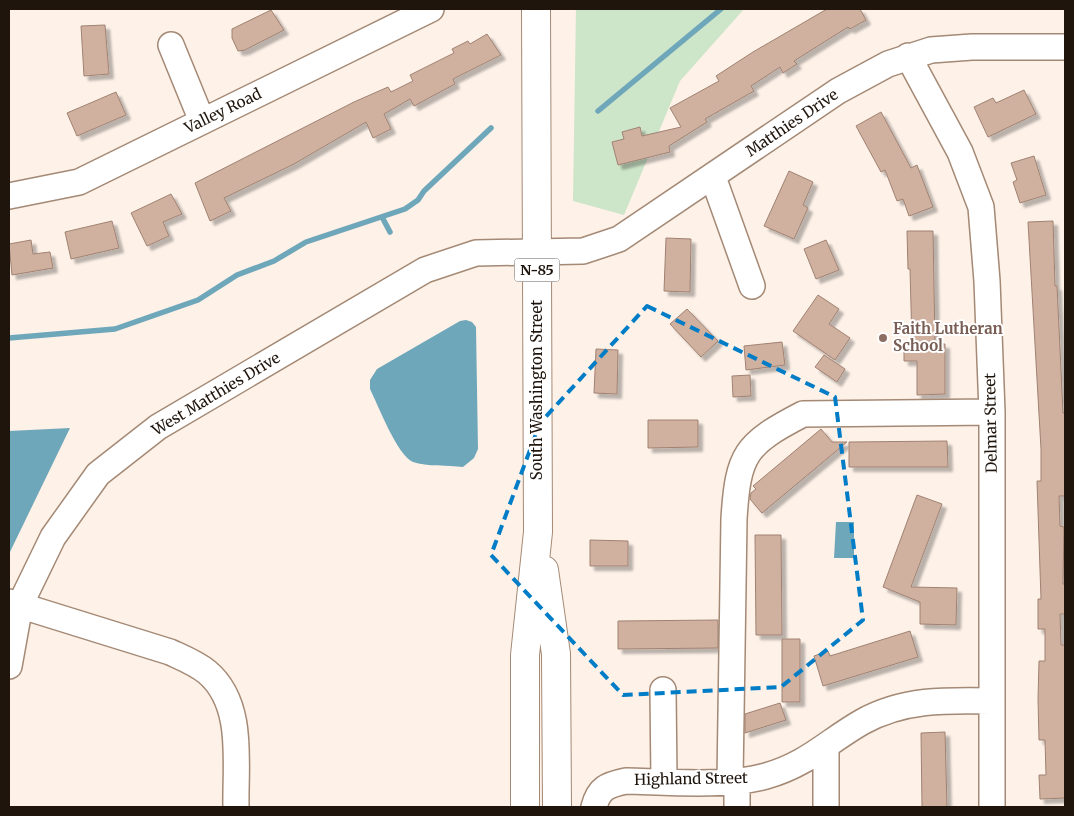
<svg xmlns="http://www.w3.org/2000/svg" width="1074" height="816" viewBox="0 0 1074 816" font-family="Merriweather,serif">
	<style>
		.green { fill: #cde5c8 }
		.water { fill: #6fa7ba }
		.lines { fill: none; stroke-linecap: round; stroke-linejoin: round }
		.stream { stroke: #6fa7ba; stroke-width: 5.5 }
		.building { fill: #d0b09f; stroke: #a08272; filter: url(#shadow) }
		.minor-casing { stroke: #a48975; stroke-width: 28 }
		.major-casing { stroke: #a48975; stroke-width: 30 }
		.minor { stroke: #fff; stroke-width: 25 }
		.major { stroke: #fff; stroke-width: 28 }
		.marked { fill: none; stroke: #007dc6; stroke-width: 4; stroke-dasharray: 10 6; stroke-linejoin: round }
		.education-dot { fill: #8d6e63; stroke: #fff; stroke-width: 2 }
		.labels { text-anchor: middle; stroke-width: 4; stroke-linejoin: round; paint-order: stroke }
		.shield { fill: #fff; stroke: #625b56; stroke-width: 1 }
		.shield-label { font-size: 14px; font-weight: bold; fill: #1f150d }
		.street-label { font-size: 15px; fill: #1f150d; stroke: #fff }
		.education-label { font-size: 15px; font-weight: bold; fill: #785e54; stroke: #fff; text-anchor: start }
	</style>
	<defs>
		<filter id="shadow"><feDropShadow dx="4.5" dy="4.5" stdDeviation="1" flood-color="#0004"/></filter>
	</defs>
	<rect width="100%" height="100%" fill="#fdf1e8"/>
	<path class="green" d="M576 9H744L680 81 624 215 573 201Z"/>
	<path class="water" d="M466 320 472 322 476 327 478 449 474 458 463 467C448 465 427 467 413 462 397 455 378 405 370 389V380L377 369 460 321Z
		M70 428 9 554V431Z
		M836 522H854V558H834Z"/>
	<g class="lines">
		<path class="stream" d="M598 111 721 9
			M382 217 390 232
			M9 338 115 329 198 300 237 275 274 261 306 242 405 209 418 200 424 191 491 128"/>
	</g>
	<path class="building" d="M827 9H860L866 20 850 29 848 27 794 61 797 64 783 73 780 67 751 86 754 91 705 119 707 122 669 146 670 152 618 165 612 142 624 139 622 132 640 127 642 136 681 127 670 108 719 81 716 76 753 52Z
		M271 10 284 30 245 50 238 51 232 38V29Z
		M105 25 109 74 84 76 81 26Z
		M487 34 501 55 453 79 455 84 414 106 410 99 384 114 391 129 373 138 366 122 294 164 224 198 231 211 210 221 195 183 354 102 388 87 391 92 413 81 410 75 454 53 452 49 468 41 470 44Z
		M1024 90 1036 114 988 137 974 107 993 98 996 103Z
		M116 92 126 115 77 136 67 113Z
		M881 112 911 168 917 165 933 207 909 216 903 199 897 201 885 170 881 172 856 126Z
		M1034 156 1046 195 1020 203 1013 182 1017 180 1011 163Z
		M789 171 813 182 803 205 808 208 794 239 764 226Z
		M171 194 182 214 163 222 169 236 147 246 131 213Z
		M112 221 119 248 71 259 65 232Z
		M1053 221 1055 286H1057L1063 413H1065V496H1059L1060 526 1064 527 1063 584H1065V614H1060L1061 645H1065V798L1040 799 1039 775H1046L1045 740H1039L1038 699 1039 661H1045V629H1038V599H1041L1037 481H1041V449L1028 222Z
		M907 231H933L935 344H945V394L917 395V361H904V344H912L910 269H908Z
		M666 238 691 239 690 292 664 291Z
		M31 240 33 254 50 252 53 268 12 275 9 244Z
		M826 240 839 270 816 279 804 249Z
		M818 295 839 309 829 324 850 338 835 360 793 331Z
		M687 309 718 341 701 357 670 324Z
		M782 342 785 365 746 370 744 346Z
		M596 349 618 350 617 394 594 393Z
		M824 355 845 369 837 382 815 367Z
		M750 375 751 396 733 397 732 376Z
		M648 420H698V447L648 448Z
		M821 429 832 442H847L762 513 750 499 751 493 756 489 753 486Z
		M947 441 948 467H849V442Z
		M917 495 942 504 911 587 957 588 956 625 920 624V602L883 587Z
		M755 535H781L782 635H756Z
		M590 540 628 541V566H590Z
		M718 620V648L618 649V621Z
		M910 631 918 657 823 686 814 656 828 651 830 656Z
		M782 639H800V702H782Z
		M780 703 786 720 745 733V714Z
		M945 732 947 807H922L921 733Z"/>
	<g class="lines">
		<g class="minor-casing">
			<path id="minor" d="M171 45 202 121
				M908 56 960 152 981 207 987 281 992 412V807
				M713 177 752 286
				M9 196 79 182 431 9
				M9 602 170 652C183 658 196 663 207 672 245 704 235 763 236 807
				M9 666 20 605 53 537 98 474 158 427 425 270 476 253 583 251 619 239 838 91 888 64 931 50 972 47H1065
				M663 690 664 781
				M826 748V807
				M730 781 734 519C738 454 745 444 803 414L992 412
				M737 781V807
				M594 807C599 788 607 785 626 781 667 782 727 787 766 776 808 764 827 742 862 722 903 699 946 700 992 701"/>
		</g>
		<g class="major-casing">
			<path id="major" d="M544 570 556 654 557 807
				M525 807V655L538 532 536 9"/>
		</g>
		<use href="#minor" class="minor"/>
		<use href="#major" class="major"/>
	</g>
	<path class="marked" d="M647 306 835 397 863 620 781 687 623 695 491 555 540 423Z"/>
	<circle class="education-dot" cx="883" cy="338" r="5"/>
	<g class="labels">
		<rect class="shield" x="514.5" y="258.5" width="45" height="23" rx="4"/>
		<g class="shield-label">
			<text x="537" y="275">N-85</text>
		</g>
		<g class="street-label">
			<text transform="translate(223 111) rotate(-26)" y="5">Valley Road</text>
			<text transform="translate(792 123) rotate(-34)" y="5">Matthies Drive</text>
			<text transform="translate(537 390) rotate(-90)" y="5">South Washington Street</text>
			<text transform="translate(216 394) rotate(-31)" y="5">West Matthies Drive</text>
			<text transform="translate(991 423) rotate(-91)" y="5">Delmar Street</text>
			<text transform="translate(691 779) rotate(-1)" y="5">Highland Street</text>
		</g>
		<g class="education-label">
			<text x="893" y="334">Faith Lutheran<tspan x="893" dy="17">School</tspan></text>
		</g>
	</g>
	<rect width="1074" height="816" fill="none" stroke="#1f150d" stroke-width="20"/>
</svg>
